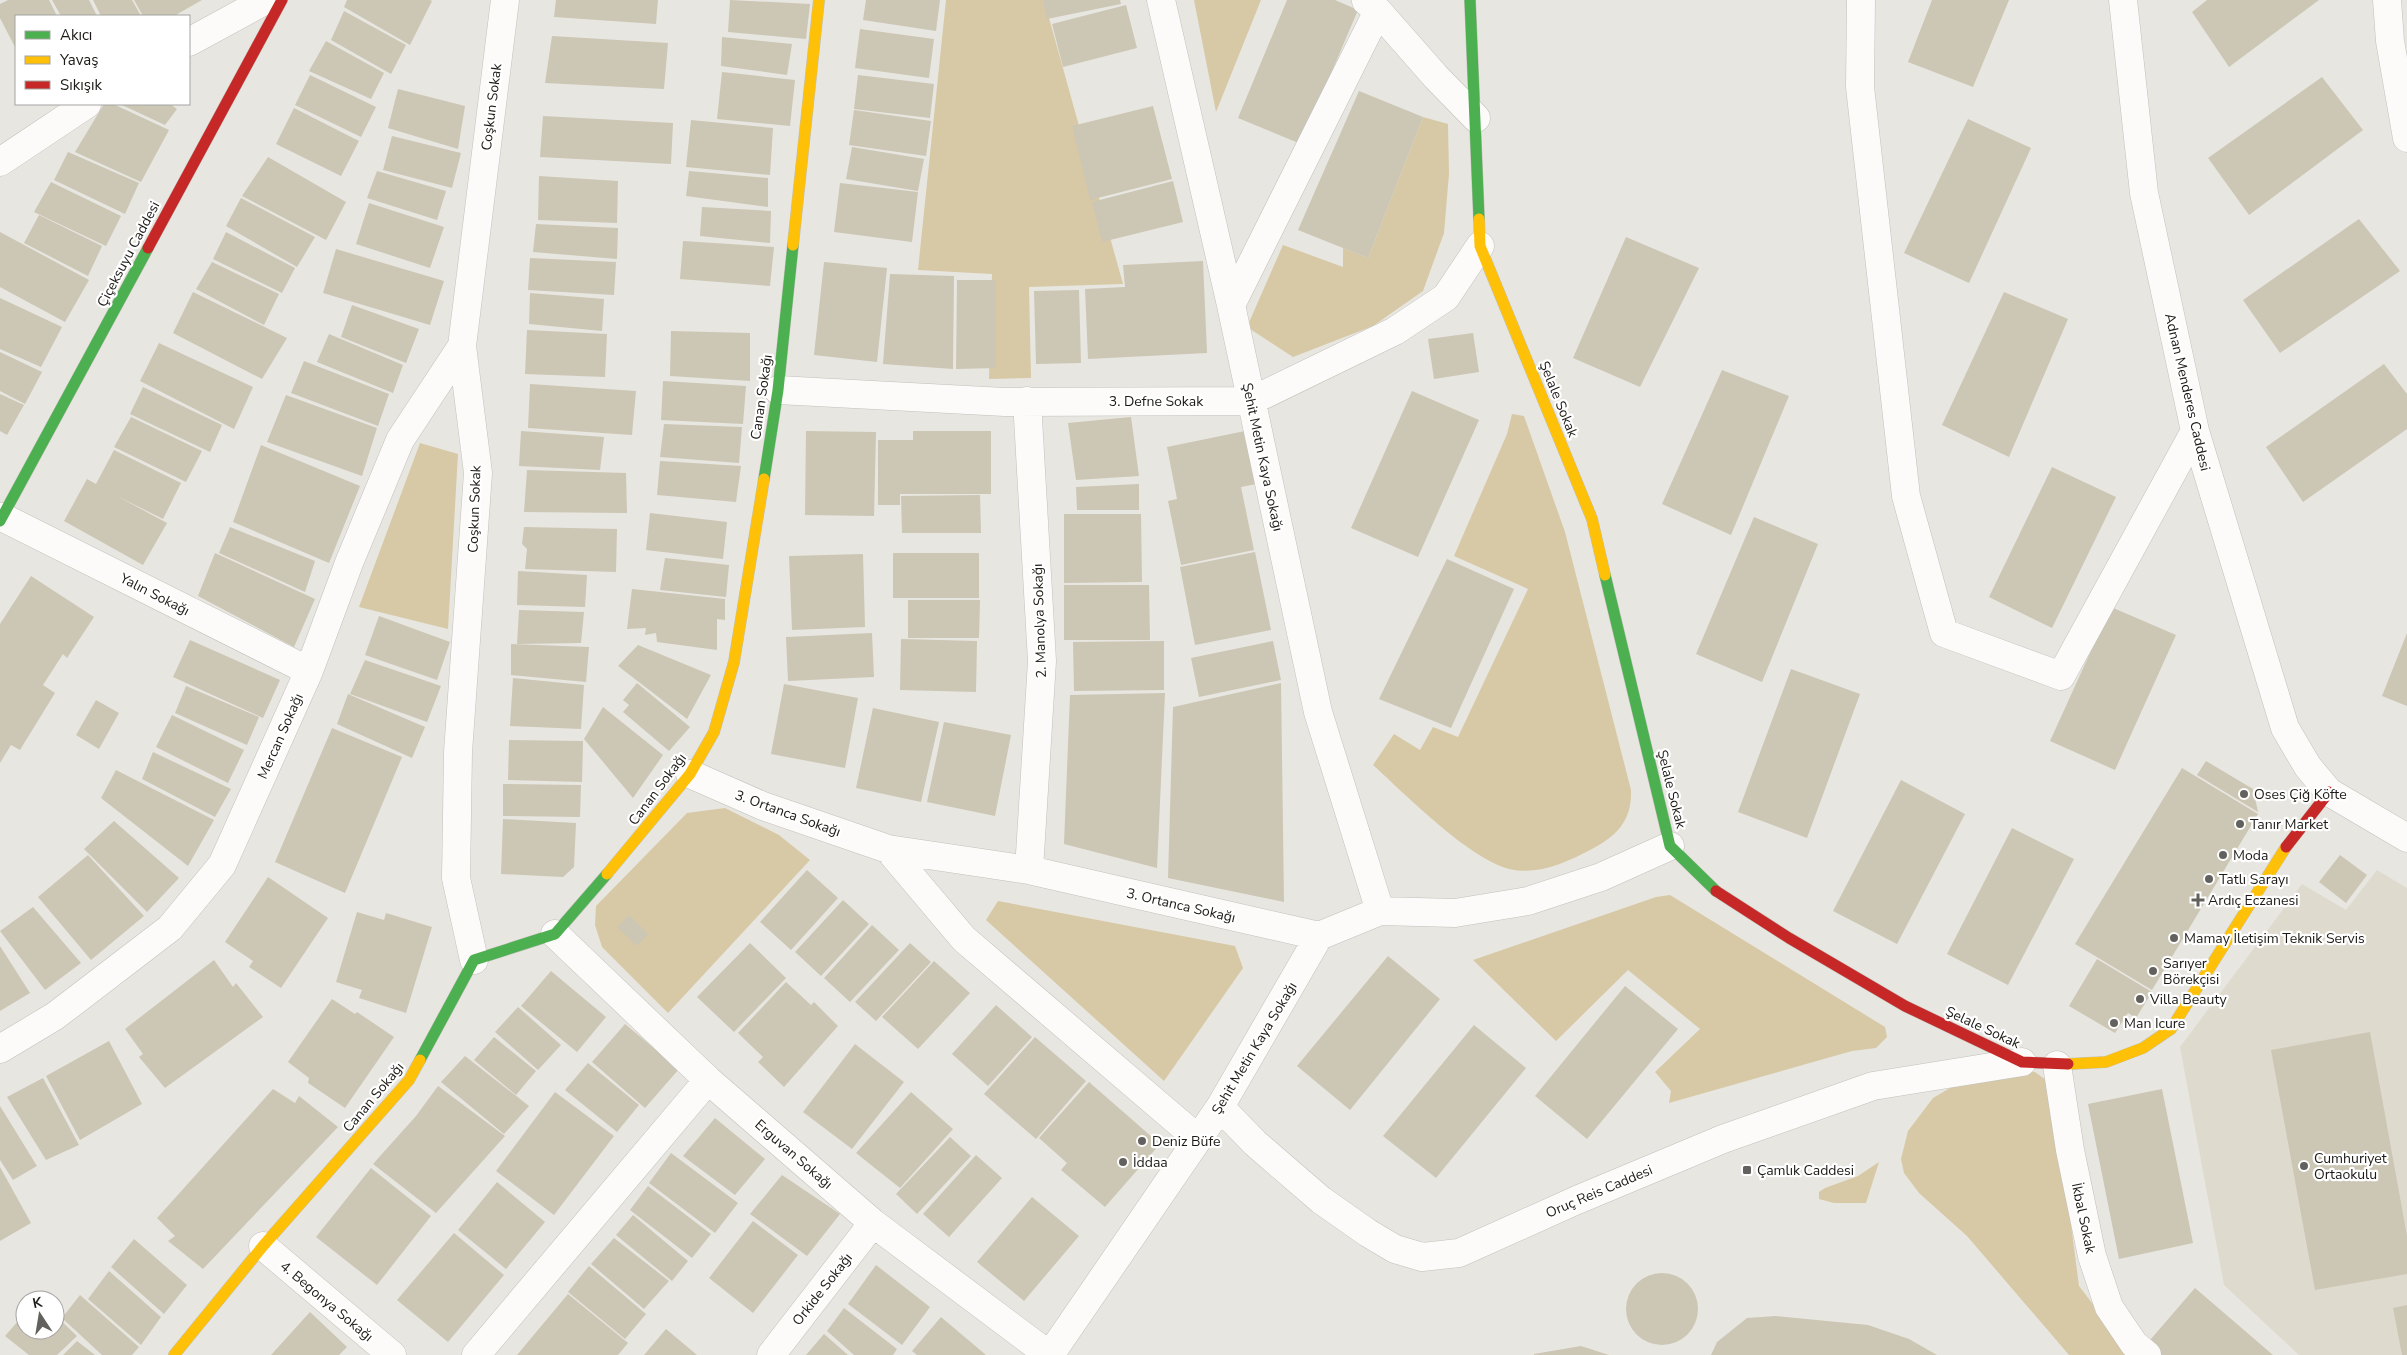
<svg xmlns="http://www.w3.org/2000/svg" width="2407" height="1355" viewBox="0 0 2407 1355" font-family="'Nunito Sans',sans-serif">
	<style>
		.built { fill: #dfdace }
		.green { fill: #d7c9a6 }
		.building { fill: #ccc6b4 }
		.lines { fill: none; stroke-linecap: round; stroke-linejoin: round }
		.street-casing { stroke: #c1c0bb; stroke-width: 29 }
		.fast-casing { stroke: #c1c0bb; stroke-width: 12 }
		.slow-casing { stroke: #c1c0bb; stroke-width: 12 }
		.jam-casing { stroke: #c1c0bb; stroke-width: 12 }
		.street { stroke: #fcfbfa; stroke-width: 28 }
		.fast { stroke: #4caf50; stroke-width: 11 }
		.slow { stroke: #ffc107; stroke-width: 11 }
		.jam { stroke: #c62828; stroke-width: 11 }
		.poi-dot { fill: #63615d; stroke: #fff; stroke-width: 2 }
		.labels { text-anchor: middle; stroke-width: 4.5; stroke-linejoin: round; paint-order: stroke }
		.street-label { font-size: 14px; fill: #1b1a16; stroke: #fff }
		.poi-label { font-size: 14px; fill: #1b1a16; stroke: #fff; text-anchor: start }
	</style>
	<rect width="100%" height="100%" fill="#e8e6e0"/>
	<path class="built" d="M2377 870 2407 888V1355H2299L2224 1285 2180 1047 2302 884 2346 910Z"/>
	<path class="green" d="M946 0H1044L1123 284 1029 287 1031 378 989 379 992 274 918 270Z
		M1194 0H1261L1216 112Z
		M1423 117 1448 124 1449 174 1444 233 1423 291 1373 326 1293 357 1247 327 1283 245 1343 267V248L1368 258Z
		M1512 414 1524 416 1565 532 1631 790C1632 820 1618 835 1592 849 1567 862 1538 876 1509 869 1468 858 1405 794 1373 765L1394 734 1420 750 1433 727 1458 737 1528 589 1454 556 1507 434Z
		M420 443 458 454 448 629 359 607Z
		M725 808 779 835 810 860 668 1013 602 947 595 925 596 906 687 813Z
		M1670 895 1885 1027 1887 1037 1876 1048 1852 1051 1669 1103 1671 1091 1655 1072 1700 1029 1628 970 1556 1041 1473 960 1656 897Z
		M998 901 1235 946 1243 968 1164 1081 986 920Z
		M2035 1072 2046 1080 2054 1094 2079 1286 2132 1355H2069L1967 1236 1919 1193 1904 1173 1901 1159 1908 1131 1933 1098 1950 1088 1989 1075Z
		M1879 1162 1866 1203H1834L1819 1199V1192L1825 1188 1858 1176Z"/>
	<path class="building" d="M8 0H49L57 16H16V49L0 18V4Z
		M52 0H89L97 16H61Z
		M93 0H132L141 16H101Z
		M134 0H202L174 16H143Z
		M347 0H430L432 1 410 45 344 7Z
		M556 0H658L656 24 554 17Z
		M730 0 810 4 806 39 728 32Z
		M866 0H940L936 31 863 20Z
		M1043 0H1120L1121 4 1047 19Z
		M1287 0H1335L1358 10 1301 144 1238 118Z
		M1932 0H2009L1973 87 1908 62Z
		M2207 0H2319L2229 67 2192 12Z
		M1126 5 1137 48 1063 67 1052 24Z
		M344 11 406 45 391 74 331 40Z
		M860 29 934 39 929 78 855 68Z
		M552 36 668 43 664 89 545 83Z
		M722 37 792 44 787 75 721 66Z
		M326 41 384 73 371 99 309 71Z
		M722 72 795 80 790 126 717 119Z
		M310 75 376 107 361 137 295 105Z
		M858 75 934 84 930 118 854 109Z
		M2322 77 2363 130 2249 215 2208 158Z
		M398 89 465 106 458 149 388 128Z
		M1359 91 1423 117 1368 258 1298 230Z
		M104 104H113L169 130 141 182 75 152Z
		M123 104H170L177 109 165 125 122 105Z
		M1153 106 1172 179 1090 200 1072 126Z
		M294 108 359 141 341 176 276 144Z
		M854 110 931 121 926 156 849 145Z
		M543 116 673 123 671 164 540 157Z
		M1968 119 2031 148 1969 283 1904 253Z
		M691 120 773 128 770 175 686 167Z
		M392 136 461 153 452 188 383 170Z
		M852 147 924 159 918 191 846 179Z
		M68 152 139 183 125 214 54 180Z
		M268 157 346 202 326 240 242 196Z
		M377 171 446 191 437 220 367 198Z
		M689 171 768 178V207L686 196Z
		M539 176 618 181 617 223 538 220Z
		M1173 181 1183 222 1102 242 1092 202Z
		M51 182 121 216 106 246 34 212Z
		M840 183 918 192 912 242 834 232Z
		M241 198 315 237 297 267 226 226Z
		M369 203 444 227 430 268 356 244Z
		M702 207 771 211 770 243 700 236Z
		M39 215 102 246 88 276 24 243Z
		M2359 219 2400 271 2280 353 2243 300Z
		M536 224 618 228 617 259 533 252Z
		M0 232 89 280 65 322 0 287Z
		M226 232 295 268 282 293 213 259Z
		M1626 237 1699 268 1640 387 1573 358Z
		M683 241 774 247 770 286 680 279Z
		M336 249 444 281 430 325 323 293Z
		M530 258 616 262 614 295 528 290Z
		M1203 261 1207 353 1088 359 1085 289 1125 287 1123 265Z
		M212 262 279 294 264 325 196 289Z
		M824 262 887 268 877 362 814 355Z
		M890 274 954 276 953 369 883 364Z
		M957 280H996V368L956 369Z
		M1079 290 1081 363 1036 364 1034 291Z
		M193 292 287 338 262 379 173 333Z
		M2004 292 2068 319 2009 457 1942 425Z
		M530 293 604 299 602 331 529 324Z
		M0 298 62 327 41 367 0 349Z
		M352 305 419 329 406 363 341 337Z
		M527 330 607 334 605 377 525 374Z
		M671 331 750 333V381L670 376Z
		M1473 333 1479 372 1434 379 1428 339Z
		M329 334 403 365 393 393 317 362Z
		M159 343 253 387 234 429 140 381Z
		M0 352 42 372 25 404 0 391Z
		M304 361 389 394 378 426 291 393Z
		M2384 364 2407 394V429L2303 502 2266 447Z
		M1722 370 1789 396 1731 535 1662 504Z
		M663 381 746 386 743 424 661 420Z
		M530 384 636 391 632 435 528 428Z
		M143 387 222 425 210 452 130 414Z
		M1412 391 1479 420 1418 557 1351 528Z
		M0 394 24 405 7 435 0 431Z
		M286 395 377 428 362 476 267 442Z
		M131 417 202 451 186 482 114 447Z
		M1131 417 1139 476 1076 480 1068 423Z
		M664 424 742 427 739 463 660 457Z
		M521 431 604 437 600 470 519 466Z
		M806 431 876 432 874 516 805 515Z
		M913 431H991V494H900V505H878V440H913Z
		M1245 431 1256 484 1241 487 1254 550 1181 565 1168 501 1177 499 1167 447Z
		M261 445 360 486 329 563 233 522Z
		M114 450 181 483 163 519 117 496 167 523 143 565 64 521 87 479 96 484Z
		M660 461 741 466 736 502 657 495Z
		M2052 467 2116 497 2052 628 1989 597Z
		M527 470 626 473 627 513 524 512Z
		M1139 484V510H1077L1076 487Z
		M980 495 981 533H902L901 496Z
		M650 513 727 522 723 559 646 550Z
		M1064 514H1141L1142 582 1064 583Z
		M1754 517 1818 544 1762 682 1696 654Z
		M230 527 315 561 305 592 219 553Z
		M524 527 617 529 616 572 525 569 527 549 522 544Z
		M1255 552 1271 630 1195 645 1180 567Z
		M215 553 315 599 294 647 198 596Z
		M893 553H979V598H893Z
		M863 554 865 627 792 630 789 556Z
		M665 558 729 565 726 597 660 590Z
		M1447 559 1514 589 1451 728 1379 699Z
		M518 571 587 575 585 607 517 605Z
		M31 576 94 617 67 658 63 654 43 685 55 693 20 750 11 745 0 763V624Z
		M1064 585H1149L1150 640H1064Z
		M632 589 725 599V620L717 619V650L657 642 656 633 645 635 646 628 627 629Z
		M908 600H980L979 638H908Z
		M2111 607 2176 635 2115 770 2050 741Z
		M519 610 584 612 581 643 517 644Z
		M379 616 450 642 437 680 365 655Z
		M872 633 874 677 788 681 786 637Z
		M2407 633V706L2382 696Z
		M901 639 977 641 976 692 900 690Z
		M190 640 280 680 263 718 173 677Z
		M1164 641V690L1074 691 1073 642Z
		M1273 641 1281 680 1199 697 1191 658Z
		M511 644 589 647 586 682 511 675Z
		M638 645 711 675 687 719 618 666Z
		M365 660 441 686 427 722 350 694Z
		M1791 669 1860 694 1807 838 1738 812Z
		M513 678 584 685 581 729 510 726Z
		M637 683 690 727 669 751 623 712 629 705 623 700Z
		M1281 683 1284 902 1168 878 1173 707Z
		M784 684 858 698 845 768 771 754Z
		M186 686 259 717 247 745 175 713Z
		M1165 693 1157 868 1064 844 1070 695Z
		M348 694 425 727 412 758 337 724Z
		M96 700 119 713 99 749 76 735Z
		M603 707 663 755 633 798 584 739Z
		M873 708 939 722 921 802 856 788Z
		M172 715 244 750 228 783 156 747Z
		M944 722 1011 735 995 816 927 802Z
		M332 728 402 757 345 893 275 862Z
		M509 740 583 741 582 782 508 780Z
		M153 752 231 789 215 817 142 779Z
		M2206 761 2253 789 2258 812 2197 775Z
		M2182 768 2258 814 2152 990 2075 944Z
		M116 770 214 820 188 866 101 798Z
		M1901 780 1965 814 1897 944 1833 911Z
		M503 784 581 785 580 817 503 816Z
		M503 819 576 823 574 867 563 877 501 874Z
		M114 821 179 878 147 912 84 849Z
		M2012 828 2074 859 2008 985 1947 954Z
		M88 855 144 916 91 960 38 897Z
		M2340 855 2367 875 2346 903 2319 882Z
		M807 870 838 898 791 950 760 922Z
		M268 877 328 918 281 988 249 967 253 961 225 942Z
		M843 900 869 924 821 976 795 952Z
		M33 907 81 963 45 990 0 931Z
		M357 912 384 920 386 913 432 927 406 1013 359 998 362 990 336 982Z
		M629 915 648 934 637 946 617 927Z
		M872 925 899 950 850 1002 824 978Z
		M750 943 786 978 734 1032 697 997Z
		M910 943 931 962 876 1021 855 1002Z
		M0 946 30 993 0 1011Z
		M1388 956 1440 999 1350 1110 1297 1066Z
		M2097 959 2152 992 2136 1018 2128 1013 2115 1033 2069 1006Z
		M214 960 233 987 236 983 263 1017 165 1088 139 1057 143 1054 125 1029Z
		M934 961 970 993 918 1049 882 1017Z
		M551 971 606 1017 577 1052 521 1006Z
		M786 982 811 1005 805 1012 814 1002 838 1026 784 1087 758 1062 763 1057 738 1033Z
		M1625 986 1678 1029 1587 1139 1535 1096Z
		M332 999 355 1014 357 1012 394 1037 345 1108 308 1083 309 1078 288 1062Z
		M996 1005 1032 1037 988 1086 952 1054Z
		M518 1007 561 1045 538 1070 495 1032Z
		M625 1024 679 1069 645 1108 592 1062Z
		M1474 1025 1526 1068 1436 1178 1383 1136Z
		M2370 1032 2407 1236V1274L2315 1290 2271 1050Z
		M494 1037 536 1071 516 1095 474 1060Z
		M1035 1037 1086 1081 1036 1139 984 1094Z
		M109 1041 142 1104 80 1140 46 1076Z
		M855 1044 904 1082 852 1149 803 1112Z
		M465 1056 529 1106 504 1134 441 1082Z
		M588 1063 639 1105 617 1132 565 1090Z
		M43 1078 79 1145 46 1160 7 1097Z
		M1089 1082 1160 1144 1105 1207 1061 1170 1067 1163 1039 1138Z
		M438 1086 505 1136 436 1213 373 1164 416 1116Z
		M273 1089 295 1103 299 1096 338 1127 203 1269 168 1241 175 1236 157 1218Z
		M2162 1089 2193 1243 2119 1259 2088 1104Z
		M555 1092 614 1136 554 1215 496 1171Z
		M911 1092 953 1129 900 1188 856 1153Z
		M0 1106 37 1166 13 1180 0 1160Z
		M715 1118 765 1159 735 1195 683 1156Z
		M950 1137 971 1156 917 1214 896 1194Z
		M671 1153 738 1203 715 1233 649 1183Z
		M976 1155 1002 1178 949 1237 923 1214Z
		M0 1167 31 1223 0 1241Z
		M371 1168 431 1216 377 1285 316 1237Z
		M782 1175 840 1214 807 1256 750 1214Z
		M497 1182 545 1222 506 1269 458 1230Z
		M648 1186 711 1234 692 1258 630 1210Z
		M1032 1197 1079 1236 1024 1301 977 1262Z
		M633 1215 688 1261 672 1281 616 1235Z
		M753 1221 798 1255 753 1313 709 1278Z
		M454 1233 504 1275 448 1342 397 1300Z
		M614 1238 669 1281 644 1309 591 1264Z
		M134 1239 187 1285 164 1314 111 1267Z
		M876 1265 930 1307 902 1345 848 1304Z
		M589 1266 646 1314 625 1339 568 1292Z
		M109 1271 161 1317 141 1345 88 1299Z
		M1626 1309a36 36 0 1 1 72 0a36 36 0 1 1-72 0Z
		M2195 1288 2273 1355H2154L2144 1347Z
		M568 1294 628 1343 618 1355H517Z
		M80 1295 139 1347 132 1355H102L62 1318Z
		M2407 1305V1355H2402L2393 1308Z
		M844 1308 897 1349 893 1355H854L827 1331Z
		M310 1312 347 1347 339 1355H271Z
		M25 1313V1330H55V1315L77 1336 57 1355H29L5 1336Z
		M1776 1316 1868 1325 1909 1339 1937 1355H1711L1717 1342 1747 1318Z
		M941 1317 986 1355H917L912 1351Z
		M666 1329 697 1355H644Z
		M824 1334 848 1355H806Z
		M77 1341 95 1355H63Z
		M1581 1346 1609 1355H1534V1354Z"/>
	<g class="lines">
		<g class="street-casing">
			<path id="street" d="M1161 0 1231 305 1318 712 1380 911
				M1861 0 1860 87 1906 496 1944 633 2061 676 2195 431
				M2123 0 2144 193 2195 431 2285 728 2308 767 2329 792 2407 838
				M2387 0 2390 41 2407 138
				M1366 1 1378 11 1436 77 1476 118
				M189 42 266 0
				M0 162 87 104
				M1231 305 1378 11
				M778 390 1005 402 1251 401 1395 331 1446 297 1480 246
				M1027 401 1042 661 1029 870
				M2 517 309 671
				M690 774 763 806 888 849 1029 870 1319 936 1380 911 1455 913 1528 901 1601 877 1670 846
				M888 849 964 939 1197 1138
				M555 934 708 1080 873 1223 1049 1355
				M474 960 456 878 458 752 478 473 462 346 505 0
				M0 1049 55 1016 170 928 222 865 309 671 349 563 400 440 462 346
				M2057 1065 2070 1150 2092 1256 2109 1307 2134 1344 2147 1355
				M1220 1107 1255 1143 1321 1200 1368 1233 1395 1249 1422 1257 1459 1253 1577 1200 1723 1139 1873 1086 2022 1062
				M263 1246 392 1355
				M476 1355 708 1080
				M771 1355 873 1223
				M1050 1355 1220 1107 1319 936"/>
		</g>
		<g class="fast-casing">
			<path id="fast" d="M1470 0 1479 219
				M764 479 778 390 793 245
				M0 521 148 248
				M1605 575 1670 846 1716 891
				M420 1060 474 960 555 934 607 874"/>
		</g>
		<g class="slow-casing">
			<path id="slow" d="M1479 219 1480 246 1592 519 1605 575
				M793 245 819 0
				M607 874 690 774 714 732 734 662 764 479
				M2068 1064 2106 1062 2143 1048 2171 1029 2286 847
				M174 1355 263 1246 409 1080 420 1060"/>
		</g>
		<g class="jam-casing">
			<path id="jam" d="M148 248 282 0
				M2286 847 2329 792
				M1716 891 1789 938 1905 1006 2022 1062 2068 1064"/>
		</g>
		<use href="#street" class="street"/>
		<use href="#fast" class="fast"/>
		<use href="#slow" class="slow"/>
		<use href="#jam" class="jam"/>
	</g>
	<g class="poi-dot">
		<circle cx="2244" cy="794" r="5"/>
		<circle cx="2240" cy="824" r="5"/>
		<circle cx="2223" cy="855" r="5"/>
		<circle cx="2209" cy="879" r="5"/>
		<path d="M2195.5 892.5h5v5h5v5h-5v5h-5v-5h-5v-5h5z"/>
		<circle cx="2174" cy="938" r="5"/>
		<circle cx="2153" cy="971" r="5"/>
		<circle cx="2140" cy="999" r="5"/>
		<circle cx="2114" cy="1023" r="5"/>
		<circle cx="1142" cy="1141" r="5"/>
		<circle cx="1123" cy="1162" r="5"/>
		<circle cx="2304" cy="1166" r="5"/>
		<rect x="1742" y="1165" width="10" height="10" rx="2.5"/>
	</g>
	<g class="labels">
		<g class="street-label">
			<text transform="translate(491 107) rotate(-83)" y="5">Coşkun Sokak</text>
			<text transform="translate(128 254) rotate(-62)" y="5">Çiçeksuyu Caddesi</text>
			<text transform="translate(2188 392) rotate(77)" y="5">Adnan Menderes Caddesi</text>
			<text transform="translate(761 397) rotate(-82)" y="5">Canan Sokağı</text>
			<text transform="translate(1559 399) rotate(68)" y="5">Şelale Sokak</text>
			<text x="1156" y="406">3. Defne Sokak</text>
			<text transform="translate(1263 457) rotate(78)" y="5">Şehit Metin Kaya Sokağı</text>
			<text transform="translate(474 509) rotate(-88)" y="5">Coşkun Sokak</text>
			<text transform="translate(155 594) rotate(27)" y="5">Yalın Sokağı</text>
			<text transform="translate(1039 621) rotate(-92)" y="5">2. Manolya Sokağı</text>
			<text transform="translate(280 736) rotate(-66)" y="5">Mercan Sokağı</text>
			<text transform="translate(657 789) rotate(-53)" y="5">Canan Sokağı</text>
			<text transform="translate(1672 789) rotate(76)" y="5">Şelale Sokak</text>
			<text transform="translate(788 813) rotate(20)" y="5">3. Ortanca Sokağı</text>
			<text transform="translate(1181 905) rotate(13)" y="5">3. Ortanca Sokağı</text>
			<text transform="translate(1983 1027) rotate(25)" y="5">Şelale Sokak</text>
			<text transform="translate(1254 1048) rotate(-59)" y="5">Şehit Metin Kaya Sokağı</text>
			<text transform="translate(373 1097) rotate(-50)" y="5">Canan Sokağı</text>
			<text transform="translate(794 1154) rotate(41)" y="5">Erguvan Sokağı</text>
			<text transform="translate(1599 1191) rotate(-23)" y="5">Oruç Reis Caddesi</text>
			<text transform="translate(2084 1218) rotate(78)" y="5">İkbal Sokak</text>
			<text transform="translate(822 1289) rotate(-52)" y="5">Orkide Sokağı</text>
			<text transform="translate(327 1301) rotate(40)" y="5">4. Begonya Sokağı</text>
		</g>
		<g class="poi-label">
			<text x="2254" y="799">Oses Çiğ Köfte</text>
			<text x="2250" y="829">Tanır Market</text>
			<text x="2233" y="860">Moda</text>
			<text x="2219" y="884">Tatlı Sarayı</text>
			<text x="2208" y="905">Ardıç Eczanesi</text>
			<text x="2184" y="943">Mamay İletişim Teknik Servis</text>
			<text x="2163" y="968">Sarıyer<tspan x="2163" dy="16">Börekçisi</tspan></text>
			<text x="2150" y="1004">Villa Beauty</text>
			<text x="2124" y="1028">Man Icure</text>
			<text x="1152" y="1146">Deniz Büfe</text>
			<text x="2314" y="1163">Cumhuriyet<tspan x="2314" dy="16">Ortaokulu</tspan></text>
			<text x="1133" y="1167">İddaa</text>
			<text x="1757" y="1175">Çamlık Caddesi</text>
		</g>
	</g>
	<rect x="15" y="15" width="175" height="90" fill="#ffffff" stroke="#a4a3a2"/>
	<rect x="25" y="31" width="25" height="8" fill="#4caf50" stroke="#a4a3a2"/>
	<text x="60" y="40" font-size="15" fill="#1b1a16">Akıcı</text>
	<rect x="25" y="56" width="25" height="8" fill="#ffc107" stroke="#a4a3a2"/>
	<text x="60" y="65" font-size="15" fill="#1b1a16">Yavaş</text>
	<rect x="25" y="81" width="25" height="8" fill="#c62828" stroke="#a4a3a2"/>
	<text x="60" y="90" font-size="15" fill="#1b1a16">Sıkışık</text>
	<g transform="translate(40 1315) rotate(348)"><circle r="24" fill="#ffffff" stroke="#a4a3a2"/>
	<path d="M0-4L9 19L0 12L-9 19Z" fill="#63615d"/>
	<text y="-8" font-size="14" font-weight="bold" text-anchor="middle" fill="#1b1a16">K</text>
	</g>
</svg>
